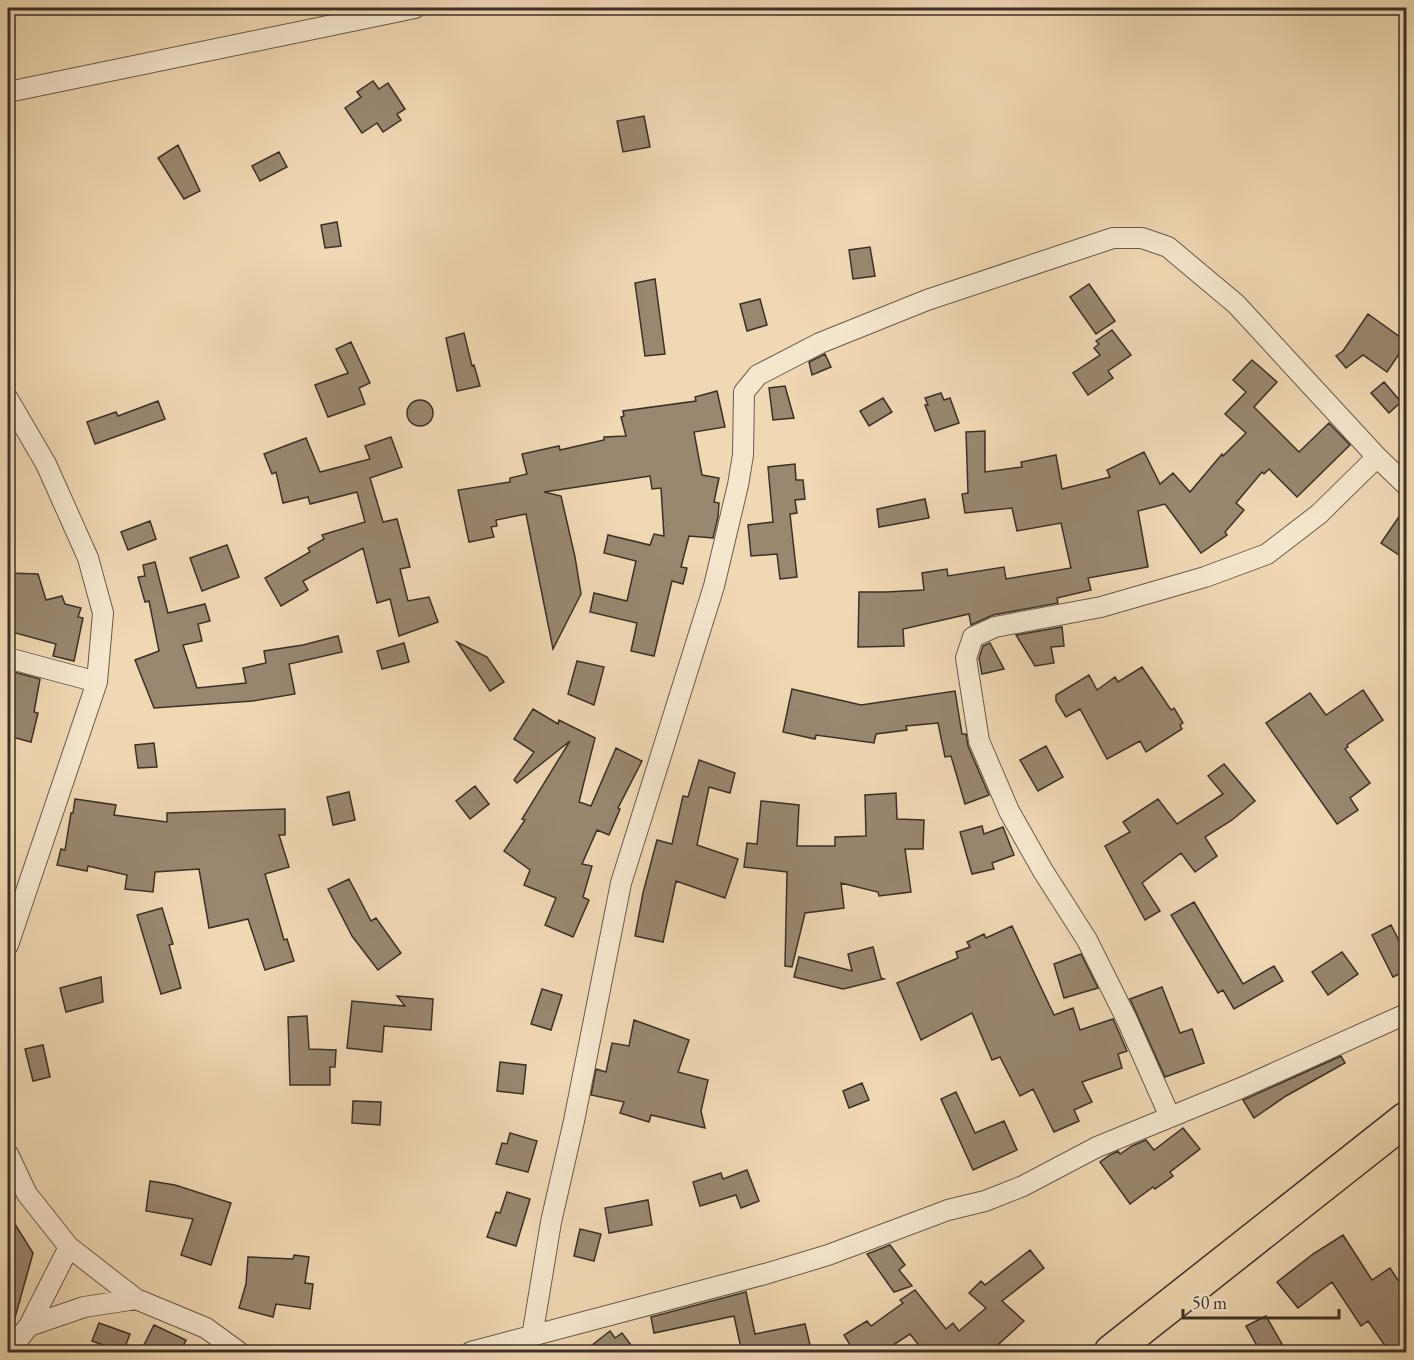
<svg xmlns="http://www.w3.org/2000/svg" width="1414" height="1360" viewBox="0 0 1414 1360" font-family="'EB Garamond',serif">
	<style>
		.building { fill: #998770; stroke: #3a3028; stroke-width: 1.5 }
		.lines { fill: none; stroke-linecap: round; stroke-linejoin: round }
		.street-casing { stroke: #685a4b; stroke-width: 22 }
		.highway-casing { stroke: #3a3028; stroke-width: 36 }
		.street { stroke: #f5e6ce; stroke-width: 20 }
		.highway { stroke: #f0d8b3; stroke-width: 33 }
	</style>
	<rect width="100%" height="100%" fill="#f0d8b3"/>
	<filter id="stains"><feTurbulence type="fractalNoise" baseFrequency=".00333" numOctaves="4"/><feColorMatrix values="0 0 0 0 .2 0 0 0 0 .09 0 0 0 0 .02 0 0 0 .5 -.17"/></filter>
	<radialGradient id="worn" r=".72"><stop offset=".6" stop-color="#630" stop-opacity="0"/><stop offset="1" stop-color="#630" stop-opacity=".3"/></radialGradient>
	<path class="building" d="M373 81 379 89 388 83 405 109 397 114 401 120 383 132 377 123 362 133 345 108 361 97 357 92Z
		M644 116 650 147 623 152 617 121Z
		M178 145 200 191 184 199 158 158Z
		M279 152 287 167 260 181 252 166Z
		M337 222 341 246 325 248 321 225Z
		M870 247 875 276 853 279 849 250Z
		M655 279 665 354 645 356 635 283Z
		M1089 284 1115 321 1096 334 1070 297Z
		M760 299 767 325 747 331 740 304Z
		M1368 314 1407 342 1387 372 1363 355 1346 368 1336 356 1343 351Z
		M1112 330 1131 355 1108 371 1113 378 1088 395 1073 373 1100 355 1094 348 1099 344 1096 341Z
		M464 333 472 366 474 365 480 386 457 391 446 338Z
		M351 342 370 383 359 388 365 404 328 417 315 385 348 373 336 349Z
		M825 354 831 367 812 375 809 362Z
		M1252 360 1277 382 1254 407 1299 452 1329 423 1350 445 1297 497 1269 469 1264 474 1262 472 1236 503 1244 510 1225 532 1227 535 1201 553 1165 504 1138 511 1148 567 1088 578 1091 590 1057 598 1058 603 993 615 971 625 969 614 903 629 904 646 858 647 859 592H886L924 590 922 573 947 569 948 576 1004 567 1006 579 1071 568 1061 523 1017 531 1012 508 965 513 962 494 968 493 966 432 985 431V472L1022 467 1021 462 1056 455 1062 489 1110 477 1107 470 1144 452 1160 484 1173 473 1190 492 1222 454 1223 456 1246 433 1225 414 1246 392 1233 380Z
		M1384 382 1401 402 1389 413 1371 393Z
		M785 386 794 418 773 420 769 388Z
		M717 391 725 427 694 432 702 475 719 478 714 502 719 503 718 517 713 538 689 536 681 567 687 568 683 584 672 581 654 656 631 651 637 623 590 612 594 593 627 601 636 561 604 553 608 535 650 545 654 534 664 536 661 488 652 489 650 476 544 492 561 496 575 557 581 594 553 649 526 514 496 520 497 526 491 527 494 537 469 542 458 490 510 482V478L527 474 522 454 559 446 560 450 604 440V437L626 436 621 417 624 416 623 411 696 401 695 397Z
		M941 393 944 400 950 398 959 423 935 431 925 405H928L925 398Z
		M883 398 892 412 869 426 860 411Z
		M407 413a13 13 0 1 1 26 0a13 13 0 1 1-26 0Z
		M158 401 165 419 95 444 87 422 116 412 118 416Z
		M391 437 402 467 370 478 383 522 397 519 410 567 400 569 408 601 429 597 438 622 399 636 390 599 377 603 363 548 303 581 308 590 281 606 265 578 310 552 308 548 324 539 322 535 365 522 357 492 310 504 308 497 283 503 276 472 272 474 264 454 306 438 320 472 370 459 365 446Z
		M795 464 796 480H803L805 499 795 500 797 513 790 514 797 577 780 579 777 554 751 556 748 525 773 522 768 467Z
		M925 499 929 518 879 527 877 509Z
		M1407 505V543L1399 555 1381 543Z
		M150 521 156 539 128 550 121 532Z
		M227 545 239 577 202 591 190 558Z
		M155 562 168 613 205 604 210 621 198 624 202 641 183 645 197 688 246 683 243 668 266 663 264 651 303 645 338 636 342 652 289 664 295 694 253 701 154 708 135 660 159 651 149 601 145 602 138 577 145 576 143 565Z
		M8 573 38 574 46 600 62 596 65 604 81 608 78 617 83 618 74 661 53 656 56 644 8 631Z
		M1062 627 1064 646 1051 647 1054 663 1035 666 1016 635Z
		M457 642 487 657 504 682 490 691Z
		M404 643 409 662 382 669 377 651Z
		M990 643 1004 669 982 674 979 658 983 646Z
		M577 661 604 667 594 705 568 694Z
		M1142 667 1171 710 1174 708 1183 723 1180 725 1182 729 1146 752 1140 741 1107 759 1080 709 1066 717 1056 701V695L1089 675 1097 690 1115 677 1118 682Z
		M14 672 40 679 34 712 38 713 31 742 8 736V706Z
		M792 689 861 705 955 691 962 734H966L968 746 989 795 965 804 951 756 945 757 938 723 906 726 907 730 876 734 874 743 816 735 815 739 783 732Z
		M1363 690 1383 720 1347 745 1348 747 1345 749 1370 783 1350 798 1358 810 1337 824 1266 723 1310 693 1326 715Z
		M533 709 558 724 559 720 595 738 579 802 591 806 616 748 642 761 618 808 620 809 609 835 597 830 582 864 592 866 583 897 589 900 573 937 545 925 556 898 524 885 530 870 504 851 525 820 522 819 570 741 517 783 514 780 534 752 514 739Z
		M154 743 157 767 138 768 135 745Z
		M1046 746 1063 777 1038 791 1020 760Z
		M699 760 735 773 730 793 709 787 697 845 738 859 725 898 676 881 663 942 635 936 643 893 657 840 672 844 683 796 688 797Z
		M1224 764 1255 801 1232 820 1205 837 1217 856 1195 872 1181 853 1142 883 1160 911 1145 920 1105 846 1130 832 1123 822 1158 799 1177 824 1223 794 1208 776Z
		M475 786 489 804 470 819 456 801Z
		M349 792 355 820 333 825 327 797Z
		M896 793 897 819 924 820 923 849H905L911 892 879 896 878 892 841 883 844 908 805 913 792 967 785 966 787 872 744 867 747 843 757 844 761 801 799 805 797 846H835V837L866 836 865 795Z
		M75 799 116 805 114 815 167 822V813L285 809V835H279L289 867 265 874 284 940 287 939 294 961 265 970 248 919 209 928 199 869 155 872 153 892 125 889 127 875 88 866 87 871 57 865 61 849 65 850 71 813H73Z
		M982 826 984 834 1003 827 1014 855 992 863 994 869 972 874 960 832Z
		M349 879 371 921 376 918 401 953 378 970 352 936 328 889Z
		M1194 902 1243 984 1274 966 1283 981 1234 1009 1223 990 1218 993 1171 915Z
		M162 908 173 944 169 945 181 988 161 994 137 915Z
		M1391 925 1407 956V970L1393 977 1372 935Z
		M1012 926 1054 1015 1073 1008 1080 1030 1113 1019 1127 1051 1118 1054 1122 1068 1082 1082 1092 1102 1074 1110 1079 1121 1054 1132 1033 1089 1020 1096 1000 1057 992 1060 972 1013 921 1040 897 983 958 958 956 952 970 947 967 942 984 934 986 938Z
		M873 947 881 978 884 979 843 989 794 977 799 957 852 971 848 954Z
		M1342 952 1358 974 1328 995 1312 972Z
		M1081 954 1098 988 1064 998 1054 964Z
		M101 977 103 1002 66 1012 60 988Z
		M1162 987 1180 1033 1192 1029 1204 1063 1165 1077 1130 999Z
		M542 989 562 995 551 1030 531 1024Z
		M397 996 433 999 431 1030 384 1026 382 1052 347 1048 352 1001 405 1006Z
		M307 1016 309 1049 336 1050 335 1067H330V1085H290L288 1017Z
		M634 1020 689 1040 678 1072 708 1080 701 1111 705 1128 651 1115 649 1122 620 1113 624 1102 591 1095 596 1069 606 1072 612 1043 629 1046Z
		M43 1045 50 1077 33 1081 25 1049Z
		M1341 1056 1345 1063 1286 1096 1254 1118 1243 1100Z
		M500 1062 526 1065 523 1094 497 1091Z
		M862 1083 869 1100 849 1108 843 1091Z
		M956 1092 975 1133 1004 1121 1017 1150 973 1170 941 1099Z
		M353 1101 381 1102 380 1125 352 1123Z
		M1183 1128 1200 1149 1170 1172 1173 1176 1155 1189 1153 1187 1130 1204 1100 1162 1110 1155 1118 1151 1120 1154 1132 1146 1146 1140 1154 1150Z
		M510 1133 537 1141 528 1172 496 1164 502 1143 507 1144Z
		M747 1170 759 1201 741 1208 736 1195 700 1206 693 1182 721 1173 723 1179Z
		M150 1181 175 1185 231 1203 211 1265 181 1255 193 1219 146 1211Z
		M507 1192 530 1199 516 1246 487 1237 496 1212 500 1213Z
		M648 1200 652 1225 609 1233 605 1208Z
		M8 1213 33 1253 13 1325 8 1324Z
		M580 1229 601 1234 594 1261 574 1256Z
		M1343 1235 1372 1280 1390 1268 1407 1294V1353H1390L1368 1321 1361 1326 1332 1282 1298 1308 1277 1282 1313 1254Z
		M890 1245 905 1265 899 1270 912 1286 894 1292 867 1254Z
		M1030 1250 1044 1268 1002 1301 1024 1321 989 1353H925L910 1334 881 1353H855L844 1335 867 1321 871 1326 903 1303 900 1300 915 1290 946 1329 953 1323 959 1331 986 1308 969 1293 981 1281 985 1285Z
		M294 1255 309 1257 305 1283 313 1284 310 1309 276 1304 273 1317 239 1308 246 1284 248 1257 293 1259Z
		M746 1292 755 1334 805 1324 812 1353H742L734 1316 654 1333 651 1317Z
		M1266 1316 1282 1344 1267 1353H1261L1246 1326Z
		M99 1323 130 1334 123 1352 92 1341Z
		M154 1325 186 1340 180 1353H161L144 1345Z
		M610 1331 615 1338 622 1333 637 1353H582Z"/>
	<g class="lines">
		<g class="street-casing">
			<path id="street" d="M8 92 415 8
				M8 399 46 464 88 558 103 613 97 682 8 945
				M8 658 97 682
				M1170 1117 1127 1020 1087 940 1043 871 1009 811 979 741 966 658 973 637 995 627 1101 607 1205 577 1267 554 1319 514 1377 457
				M8 1154 27 1194 69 1247 136 1299 206 1328 239 1352
				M29 1326 84 1307 136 1299
				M532 1337 551 1222 574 1121 621 883 714 586 738 485 743 455 744 392 758 375 820 343 927 300 1113 238H1142L1168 247 1236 304 1377 457 1406 485
				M8 1352 29 1326 69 1247
				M471 1352 765 1274 828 1255 948 1210 985 1201 1023 1186 1097 1147 1241 1088 1406 1014"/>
		</g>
		<g class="highway-casing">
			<path id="highway" d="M1111 1352 1406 1119"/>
		</g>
		<use href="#street" class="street"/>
		<use href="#highway" class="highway"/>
	</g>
	<rect width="1414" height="1360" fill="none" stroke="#f0d8b3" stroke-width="30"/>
	<rect x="9" y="9" width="1396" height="1342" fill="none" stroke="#3a3028" stroke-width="3"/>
	<rect x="15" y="15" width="1384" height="1330" fill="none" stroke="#3a3028" stroke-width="1.5"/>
	<path d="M1183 1309v9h156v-9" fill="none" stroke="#3a3028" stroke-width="3"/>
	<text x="1192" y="1309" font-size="18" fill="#3a3028" stroke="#f5e6ce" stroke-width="4.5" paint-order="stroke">50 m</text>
	<rect width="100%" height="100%" filter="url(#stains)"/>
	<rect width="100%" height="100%" fill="url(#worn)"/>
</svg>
